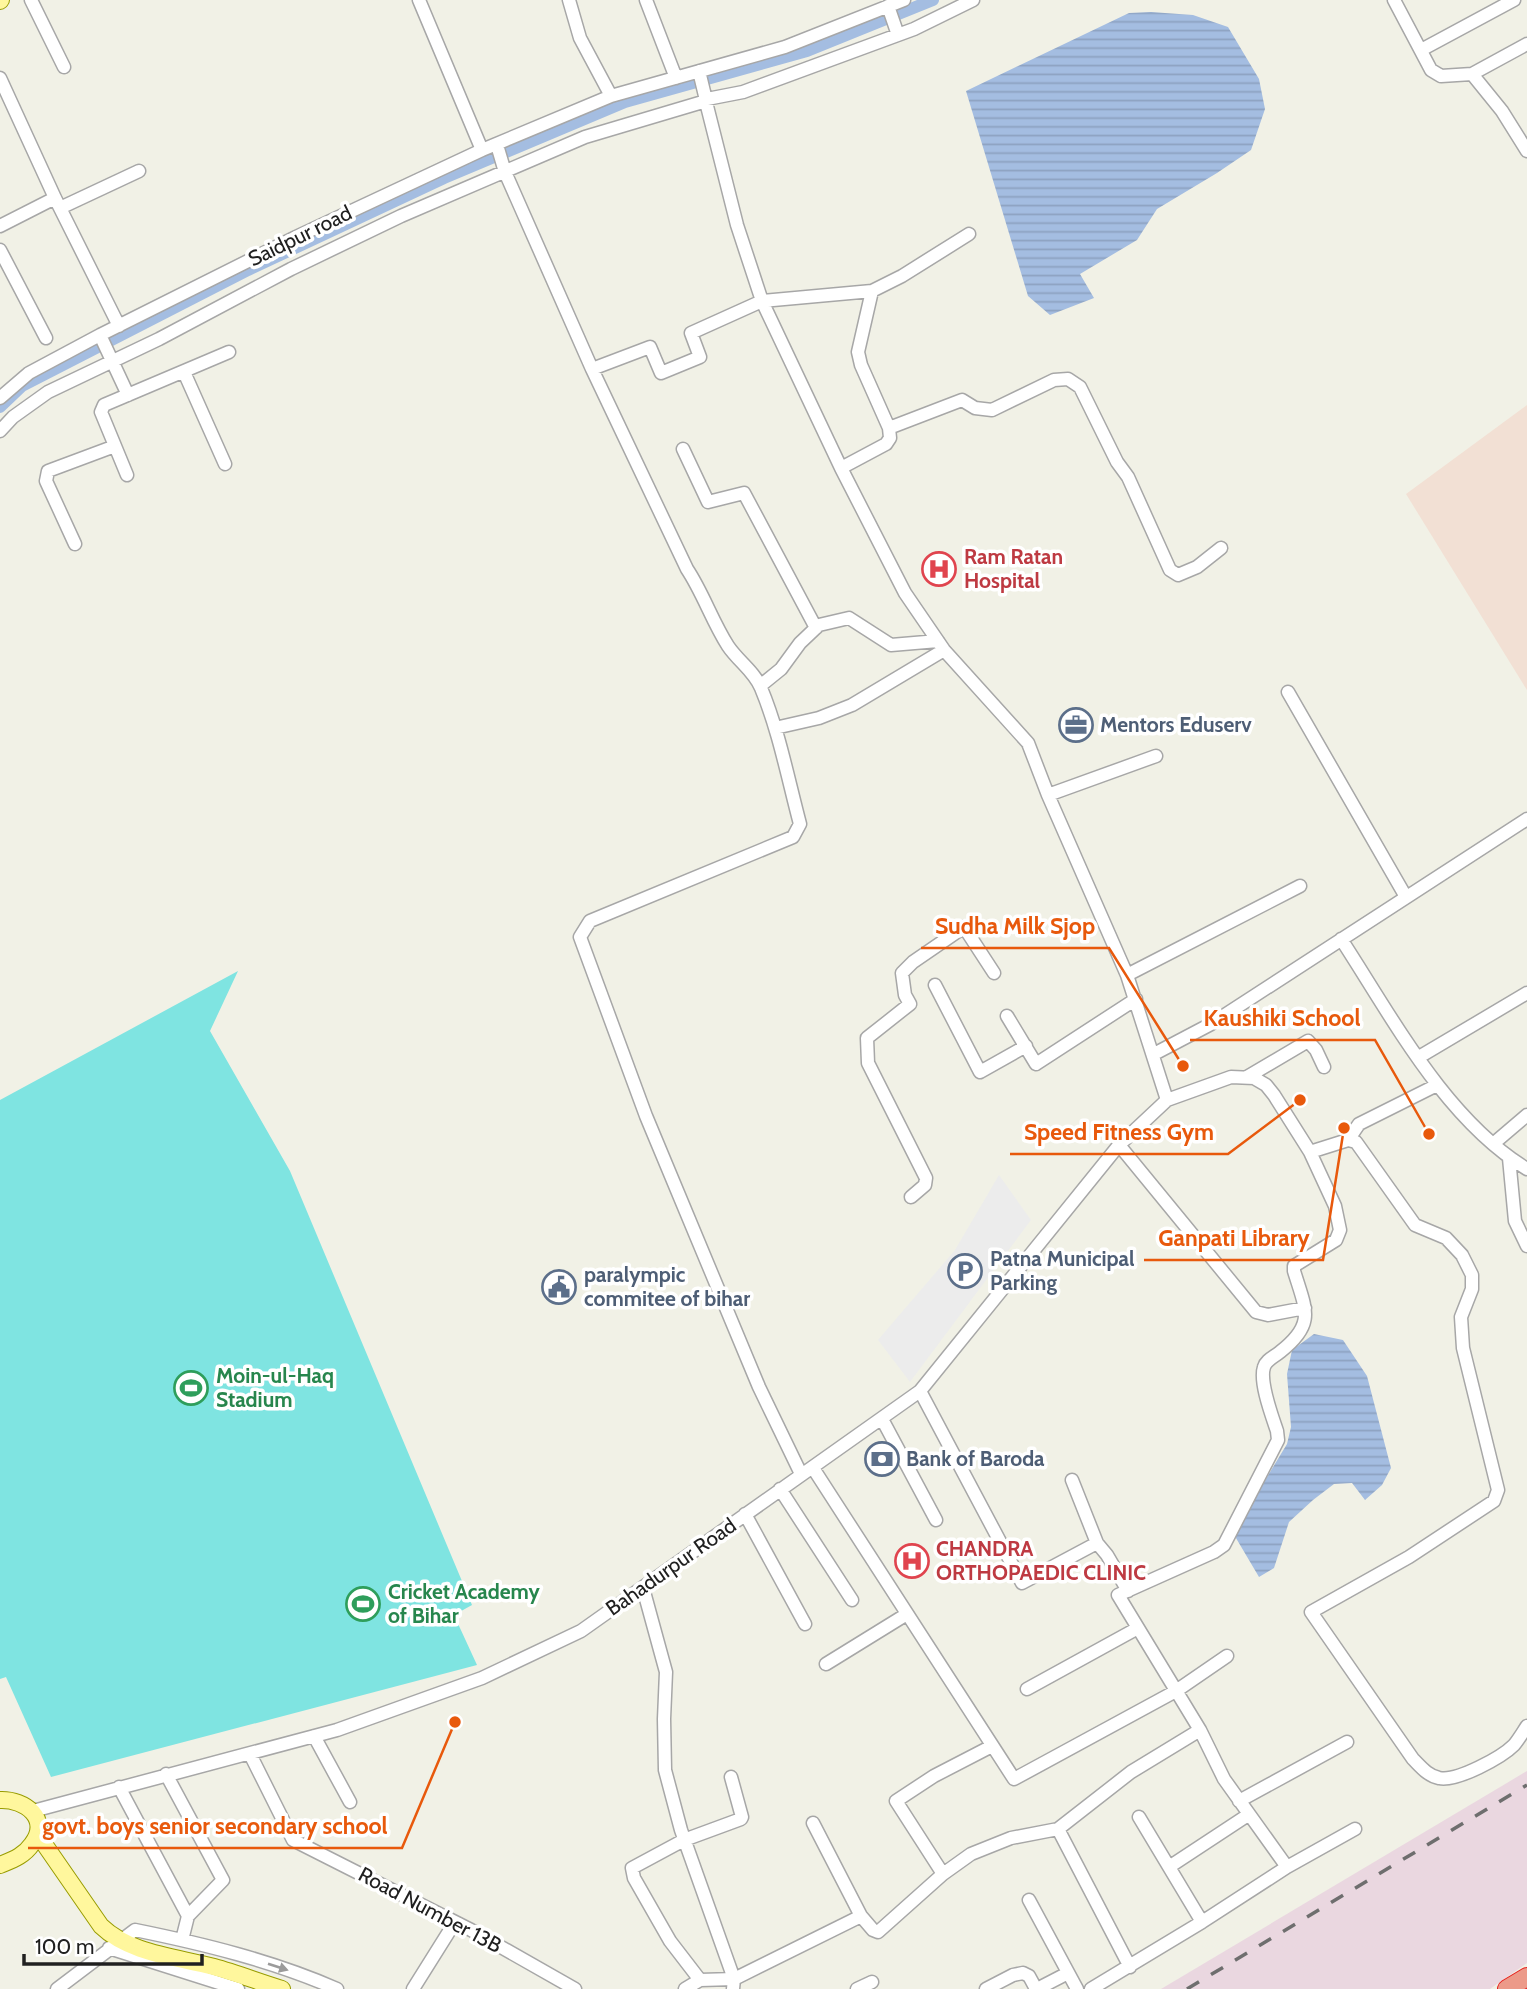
<svg xmlns="http://www.w3.org/2000/svg" width="1527" height="1989" viewBox="0 0 1527 1989" font-family="Cabin,sans-serif">
	<style>
		.commercial { fill: #f2e0d4 }
		.railway { fill: #ead7e0 }
		.pitch { fill: #7fe4e1 }
		.parking { fill: #ececec }
		.water { fill: url(#water-rules) }
		.lines { fill: none; stroke-linecap: round; stroke-linejoin: round }
		.canal { stroke: #a4bde1; stroke-width: 12 }
		.minor-casing { stroke: #a7a7a7; stroke-width: 15 }
		.major-casing { stroke: #989c00; stroke-width: 18 }
		.highway-casing { stroke: #e61e1c; stroke-width: 20 }
		.minor { stroke: #fff; stroke-width: 12 }
		.major { stroke: #fff79d; stroke-width: 16 }
		.highway { stroke: #ec9a89; stroke-width: 18 }
		.rail { stroke: #6e6e6e; stroke-width: 3.5; stroke-dasharray: 14 14; stroke-linecap: butt }
		.oneway { fill: #9b9b9b }
		.labels { text-anchor: middle; stroke-width: 7; stroke-linejoin: round; paint-order: stroke }
		.street-label { font-size: 21px; fill: #202020; stroke: #fff }
		.health-label { font-size: 21px; font-weight: bold; fill: #be3a42; stroke: #fff; text-anchor: start }
		.service-label { font-size: 21px; font-weight: bold; fill: #4e5e75; stroke: #fff; text-anchor: start }
		.leisure-label { font-size: 21px; font-weight: bold; fill: #27864d; stroke: #fff; text-anchor: start }
		.leader { fill: none; stroke: #e8590c; stroke-width: 2.5 }
		.callout-dot { fill: #e8590c; stroke: #fff; stroke-width: 2.5 }
		.callout-label { font-size: 23px; text-anchor: middle; font-weight: bold; fill: #e8590c; stroke: #fff; stroke-width: 7; stroke-linejoin: round; paint-order: stroke }
	</style>
	<defs>
		<pattern id="water-rules" width="6" height="5" patternUnits="userSpaceOnUse" patternTransform="scale(1.75)"><rect width="6" height="5" fill="#a4bde1"/><path d="M0 2.5h6" fill="none" stroke="#8da2c1"/></pattern>
	</defs>
	<rect width="100%" height="100%" fill="#f1f1e6"/>
	<path class="commercial" d="M1527 405V690L1406 494Z"/>
	<path class="railway" d="M1527 1771V1963L1490 1989H1161Z"/>
	<path class="pitch" d="M238 971 210 1031 290 1171 472 1605 454 1615 477 1665 51 1777 6 1677 0 1679V1100Z"/>
	<path class="parking" d="M999 1175 1031 1220 910 1382 878 1340 955 1250Z"/>
	<path class="water" d="M1151 12 1193 15 1228 27 1259 79 1265 109 1251 150 1217 173 1157 209 1137 240 1080 274 1094 298 1050 315 1028 296 966 91 1129 13Z
		M1314 1334 1343 1340 1367 1376 1391 1468 1382 1485 1365 1500 1352 1483 1334 1484 1313 1500 1289 1522 1274 1568 1259 1577 1233 1533 1287 1444 1291 1427 1287 1374 1292 1350Z"/>
	<g class="lines">
		<path class="canal" d="M0 407 22 386 248 270 444 178 625 102 807 51 933 0"/>
		<g class="minor-casing">
			<path id="minor" d="M31 0 64 67
				M419 0 482 150
				M569 0 580 38 611 96
				M646 0 676 78
				M973 0 914 29 743 92 707 99 706 102 737 225 762 301 841 468 905 593 944 650 1028 743 1048 795 1127 975 1167 1100
				M1394 0 1431 70 1441 76 1472 74 1502 111 1527 151
				M888 6 898 35
				M1421 50 1514 0
				M699 71 706 100
				M1472 74 1527 44
				M0 78 55 198 119 326
				M497 145 505 172 592 369 687 569C703 593 712 621 728 646 738 661 754 671 761 688 779 731 788 779 800 824L793 837 590 921 580 937 646 1116 759 1387 801 1474
				M60 208 139 171
				M0 226 55 198
				M0 250 46 338
				M100 335 128 395
				M592 369 650 347 661 373 700 357 691 333 762 301 872 291 902 276 969 234
				M184 372 225 464
				M0 398 29 373 100 335 296 237 482 150 611 96 785 47 904 0
				M889 428 962 400 975 408 992 410 1054 380 1068 379 1080 387 1117 462 1128 477 1170 570 1178 575 1197 567 1221 548
				M0 431 13 417 48 392 159 339 291 269 401 216 585 137 706 101
				M683 449 708 502 744 493 816 628
				M841 468 886 444 890 438 889 428 861 365 858 352 872 291
				M127 475 101 412 104 405 229 352
				M75 544 46 481 48 471 115 446
				M760 686 781 669 800 643 819 625 849 618 891 645 938 641
				M1288 692 1406 897
				M775 728 819 718 852 705 944 650
				M1048 795 1156 756
				M1341 939C1392 1017 1445 1119 1527 1169
				M1127 975 1300 886
				M935 985 980 1072 1026 1046
				M1007 1016 1036 1064 1136 999
				M1154 1054 1211 1024 1527 819
				M1419 1057 1527 993
				M1247 1077 1308 1041 1316 1050 1324 1067
				M1348 1140 1359 1124 1437 1085
				M1493 1144 1527 1115
				M1119 1145 1256 1312 1268 1315 1305 1308
				M1310 1152 1348 1140 1356 1142 1415 1225 1446 1238 1462 1255 1472 1275V1289L1461 1317 1463 1348 1498 1490 1494 1501 1409 1557 1311 1612 1413 1759C1421 1767 1428 1776 1439 1778 1457 1782 1502 1757 1514 1745 1519 1739 1523 1732 1527 1726
				M1509 1158 1515 1221 1527 1246
				M911 1197 925 1185 926 1178 868 1063 867 1038 910 1004 905 995 902 973 913 962 964 927 994 973
				M920 1391 1022 1583 1097 1543 1072 1480
				M882 1419 936 1520
				M813 1468 1014 1779 1176 1691 1227 1656
				M780 1489 852 1600
				M745 1514 805 1624
				M1097 1543 1107 1555 1128 1591
				M643 1588 666 1672 664 1719 665 1770 681 1830 734 1979 733 1989
				M826 1664 907 1614
				M1027 1689 1138 1628
				M314 1736 350 1802
				M992 1746 934 1776 896 1801 943 1874 971 1854 1011 1838 1058 1829 1131 1772 1200 1730
				M250 1754 293 1840 471 1930 575 1989
				M166 1774 223 1880 188 1916 182 1940
				M731 1777 742 1817 741 1819 684 1840 632 1868 634 1878 670 1941 700 1980 734 1979 861 1916 813 1823
				M119 1787 188 1916
				M1239 1801 1347 1742
				M33 1811 337 1730 482 1678 581 1631 920 1391 1119 1145 1167 1100 1231 1077 1254 1078 1266 1085 1274 1095 1310 1152 1335 1206 1340 1230 1336 1240 1294 1266V1271C1306 1310 1316 1324 1280 1352 1274 1357 1266 1360 1264 1367 1259 1382 1272 1416 1277 1431L1278 1440 1224 1545 1214 1552 1118 1595 1200 1730 1224 1779 1287 1867
				M1139 1817 1202 1922
				M1058 1829 1130 1967
				M1169 1867 1248 1815
				M1029 1900 1077 1989
				M861 1916 873 1930 878 1932 943 1874
				M109 1948 238 1989
				M57 1989 135 1930C204 1944 273 1961 337 1989
				M413 1989 455 1922
				M685 1989 700 1980
				M857 1989 872 1982
				M986 1989 1013 1975 1023 1973 1029 1976 1035 1987 1039 1988 1068 1973
				M1091 1989 1202 1922 1287 1867 1355 1829"/>
		</g>
		<g class="major-casing">
			<path id="major" d="M0 1 1 0
				M0 1800C25 1799 51 1819 32 1844 24 1856 12 1860 0 1865
				M38 1835 101 1926C130 1954 177 1957 214 1967 236 1973 259 1982 282 1989"/>
		</g>
		<g class="highway-casing">
			<path id="highway" d="M1507 1989 1527 1977"/>
		</g>
		<use href="#minor" class="minor"/>
		<use href="#major" class="major"/>
		<use href="#highway" class="highway"/>
		<path class="rail" d="M1187 1989 1527 1785"/>
	</g>
	<defs><path id="oneway-solid" d="M-6-.8H1V-3.2L6.5 0L1 3.2V.8H-6Z" transform="scale(1.75)"/></defs>
	<use class="oneway" href="#oneway-solid" transform="translate(278 1967) rotate(18)"/>
	<defs>
		<g id="hospital-ring" transform="scale(1.75)"><circle r="9.5" fill="#fff" stroke="#e0444e" stroke-width="1.5"/><path d="M-5-5h3v3.5h4V-5h3V5h-3V1.5h-4V5h-3Z" fill="#e0444e"/></g>
		<g id="office-ring" transform="scale(1.75)"><circle r="9.5" fill="#fff" stroke="#5c6f8a" stroke-width="1.5"/><path d="M-6-3h4V-5.5h4V-3h4V5H-6ZM-1-4.5V-3h2v-1.5ZM-6 0V1H6V0Z" fill="#5c6f8a"/></g>
		<g id="parking-ring" transform="scale(1.75)"><circle r="9.5" fill="#fff" stroke="#5c6f8a" stroke-width="1.5"/><path d="M-3.5-5.5H1a3.5 3.5 0 0 1 0 7H-1V5.5H-3.5ZM-1-3.4V-.6H.8a1.4 1.4 0 0 0 0-2.8Z" fill="#5c6f8a"/></g>
		<g id="civic-ring" transform="scale(1.75)"><circle r="9.5" fill="#fff" stroke="#5c6f8a" stroke-width="1.5"/><path d="M-.6-6.5H3V-4.5H.6V-3L4-1V1h2V6H-6V1h2V-1L-.6-3ZM-1.2 2.5V6h2.4V2.5Z" fill="#5c6f8a"/></g>
		<g id="stadium-ring" transform="scale(1.75)"><circle r="9.5" fill="#fff" stroke="#2e9e5b" stroke-width="1.5"/><path d="M0-5a6.5 5 0 1 0 0 10a6.5 5 0 1 0 0-10ZM-3.5-1.8h7v3.6h-7Z" fill="#2e9e5b"/></g>
		<g id="bank-ring" transform="scale(1.75)"><circle r="9.5" fill="#fff" stroke="#5c6f8a" stroke-width="1.5"/><path d="M-6-4H6V4H-6ZM0-2.3a2.3 2.3 0 1 0 0 4.6a2.3 2.3 0 1 0 0-4.6Z" fill="#5c6f8a"/></g>
	</defs>
	<g fill-rule="evenodd">
		<use href="#hospital-ring" x="939" y="569"/>
		<use href="#office-ring" x="1076" y="725"/>
		<use href="#parking-ring" x="965" y="1271"/>
		<use href="#civic-ring" x="559" y="1287"/>
		<use href="#stadium-ring" x="191" y="1388"/>
		<use href="#bank-ring" x="882" y="1459"/>
		<use href="#hospital-ring" x="912" y="1561"/>
		<use href="#stadium-ring" x="363" y="1604"/>
	</g>
	<g class="labels">
		<g class="street-label">
			<text transform="translate(300 236) rotate(-26)" y="7">Saidpur road</text>
			<text transform="translate(671 1567) rotate(-35)" y="7">Bahadurpur Road</text>
			<text transform="translate(430 1910) rotate(28)" y="7">Road Number 13B</text>
		</g>
		<g class="health-label">
			<text x="964" y="564">Ram Ratan<tspan x="964" dy="24">Hospital</tspan></text>
			<text x="936" y="1556">CHANDRA<tspan x="936" dy="24">ORTHOPAEDIC CLINIC</tspan></text>
		</g>
		<g class="service-label">
			<text x="1100" y="732">Mentors Eduserv</text>
			<text x="990" y="1266">Patna Municipal<tspan x="990" dy="24">Parking</tspan></text>
			<text x="584" y="1282">paralympic<tspan x="584" dy="24">commitee of bihar</tspan></text>
			<text x="906" y="1466">Bank of Baroda</text>
		</g>
		<g class="leisure-label">
			<text x="216" y="1383">Moin-ul-Haq<tspan x="216" dy="24">Stadium</tspan></text>
			<text x="388" y="1599">Cricket Academy<tspan x="388" dy="24">of Bihar</tspan></text>
		</g>
	</g>
	<path class="leader" d="M1183 1066L1109 948H921M1429 1134L1375 1040H1190M1300 1100L1228 1154H1010M1344 1128L1323 1260H1144M455 1722L402 1848H28"/>
	<g class="callout-dot">
		<circle cx="1183" cy="1066" r="7"/>
		<circle cx="1429" cy="1134" r="7"/>
		<circle cx="1300" cy="1100" r="7"/>
		<circle cx="1344" cy="1128" r="7"/>
		<circle cx="455" cy="1722" r="7"/>
	</g>
	<g class="callout-label">
		<text x="1015" y="934">Sudha Milk Sjop</text>
		<text x="1282" y="1026">Kaushiki School</text>
		<text x="1119" y="1140">Speed Fitness Gym</text>
		<text x="1234" y="1246">Ganpati Library</text>
		<text x="215" y="1834">govt. boys senior secondary school</text>
	</g>
	<path d="M24 1954v10h178v-10" fill="none" stroke="#202020" stroke-width="3.5"/>
	<text x="35" y="1954" font-size="21" fill="#202020" stroke="#ffffff" stroke-width="5" paint-order="stroke">100 m</text>
</svg>
